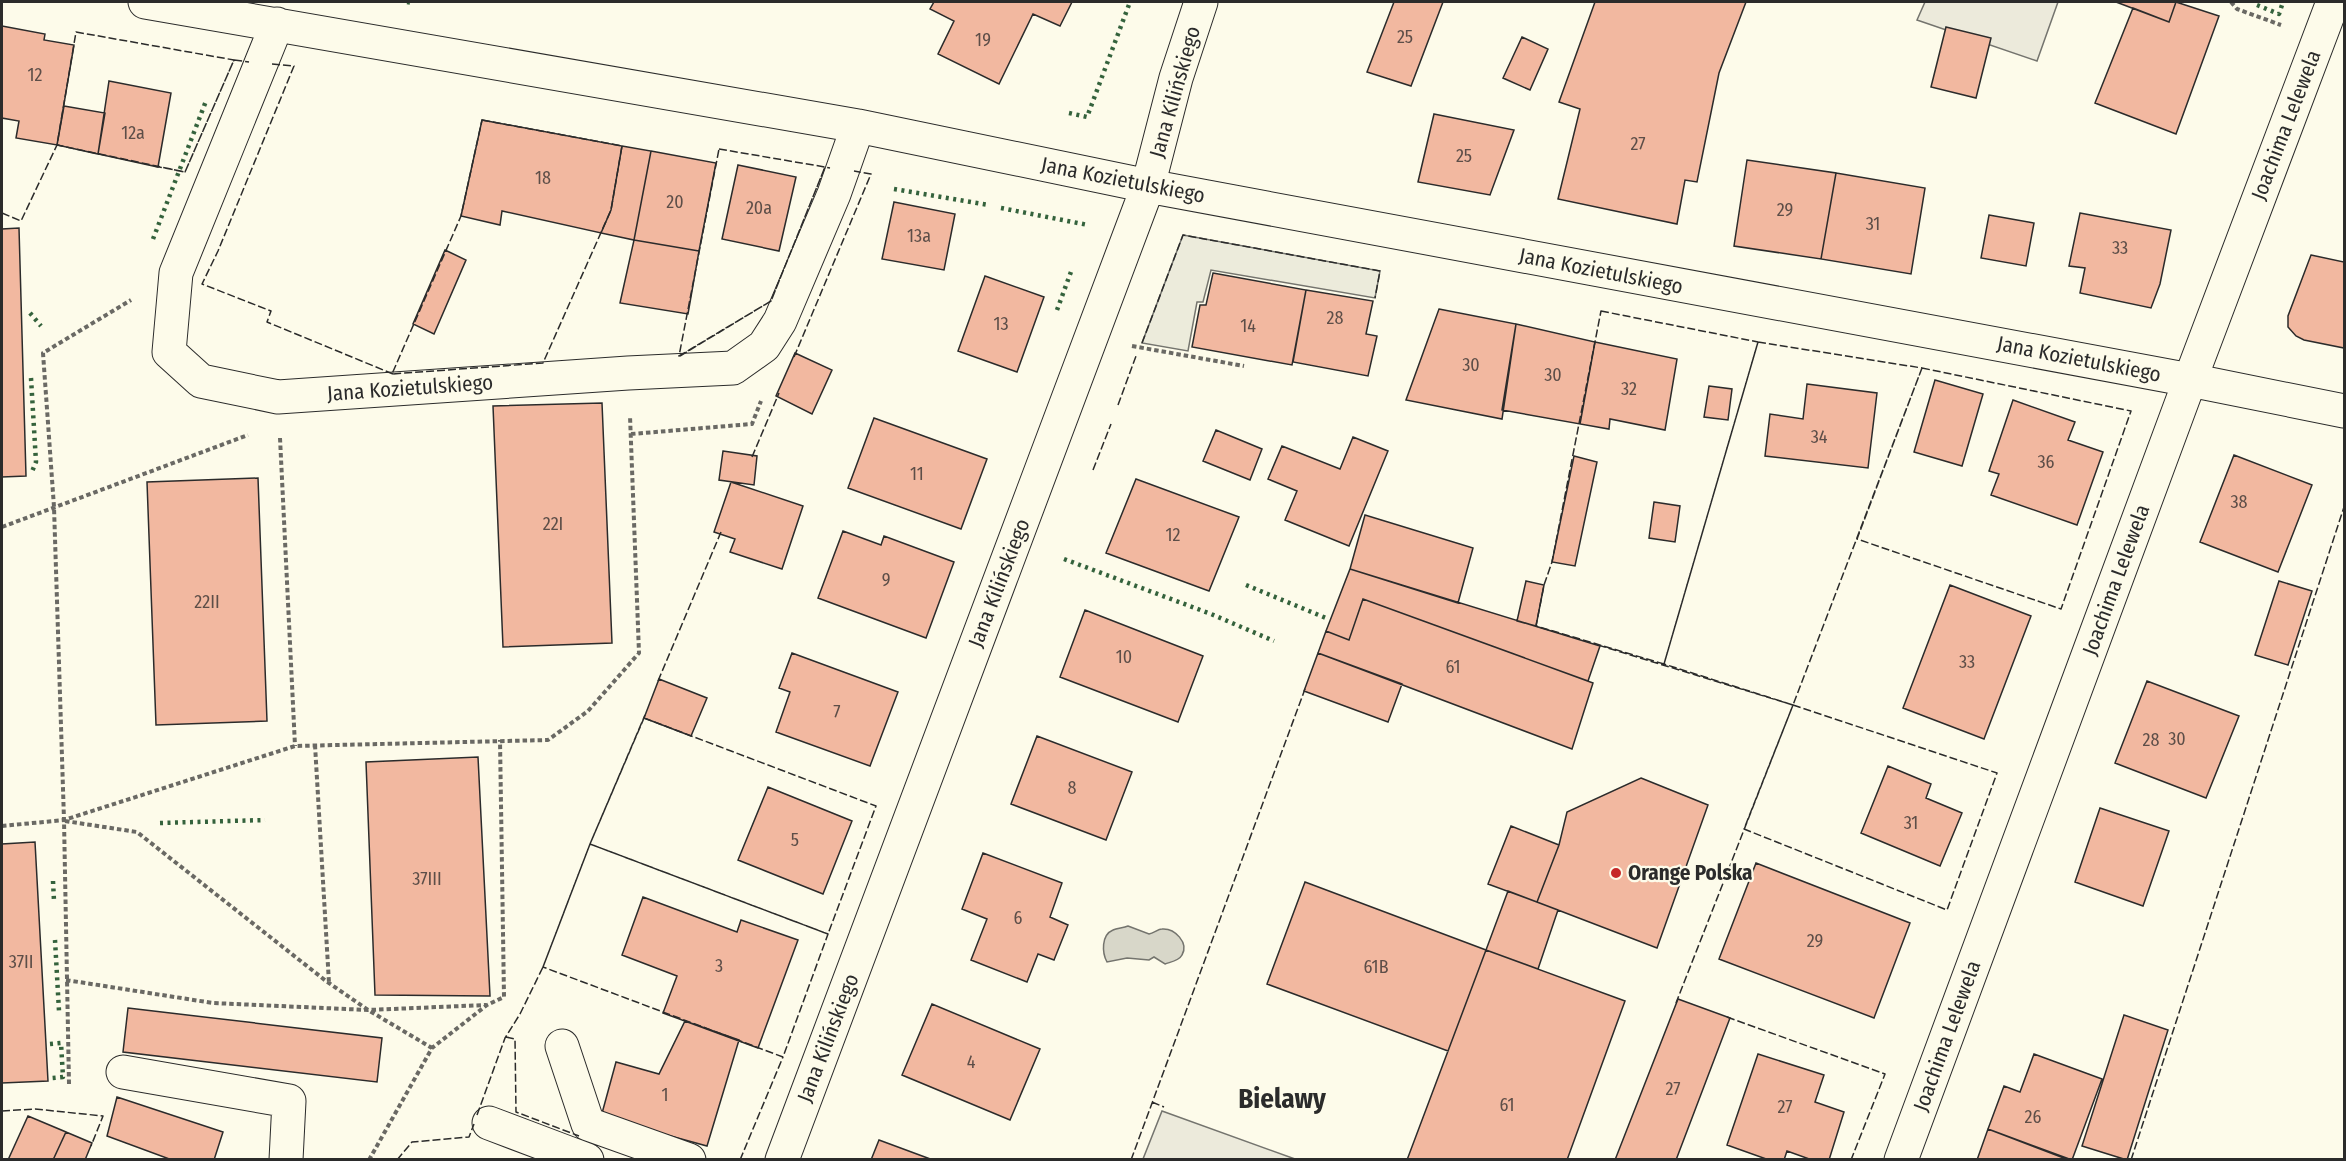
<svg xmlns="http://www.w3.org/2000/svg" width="2346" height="1161" viewBox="0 0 2346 1161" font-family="'Fira Sans Condensed',sans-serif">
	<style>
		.green { fill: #ecebdb; stroke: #74746e; stroke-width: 1.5 }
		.parking { fill: #eceadb; stroke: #74746e; stroke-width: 1.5 }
		.water { fill: #d8d7c9; stroke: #74746e; stroke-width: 1.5 }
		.building { fill: #f2b8a0; stroke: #2b2b2b; stroke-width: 1.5 }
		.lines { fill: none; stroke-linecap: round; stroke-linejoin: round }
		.minor-casing { stroke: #2b2b2b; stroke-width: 35 }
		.path { stroke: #6a6964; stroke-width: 4; stroke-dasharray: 4.5 3; stroke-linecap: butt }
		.minor { stroke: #fdfbea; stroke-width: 33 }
		.hedge { stroke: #34623c; stroke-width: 4.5; stroke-dasharray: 3 4.5; stroke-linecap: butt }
		.fence { stroke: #2b2b2b; stroke-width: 1.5; stroke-dasharray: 8 3; stroke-linecap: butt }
		.poi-dot { fill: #c62828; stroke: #fdfbea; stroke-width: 2 }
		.labels { text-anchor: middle; stroke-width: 4.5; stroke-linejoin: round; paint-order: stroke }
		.number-label { font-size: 18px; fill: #5d4e48 }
		.street-label { font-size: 21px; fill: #2b2b2b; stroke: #fdfbea }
		.poi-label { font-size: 21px; font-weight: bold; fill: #2b2b2b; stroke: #fdfbea; text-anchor: start }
		.district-label { font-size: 27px; font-weight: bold; fill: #2b2b2b; stroke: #fdfbea }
	</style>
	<rect width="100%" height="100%" fill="#fdfbea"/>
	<path class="green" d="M1183 235 1380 271 1375 298 1211 270 1203 302H1197L1188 351 1142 343Z"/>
	<path class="parking" d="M1925 2H2058L2037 61 1917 20Z
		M1162 1111 1295 1159H1143Z"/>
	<path class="water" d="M1128 926 1149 934C1154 933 1158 929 1162 929 1175 928 1189 943 1182 955 1179 961 1170 962 1165 964L1154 957 1149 960 1127 958 1107 962C1102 953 1101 935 1113 930 1117 928 1123 928 1128 926Z"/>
	<path class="building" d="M934 2H1072L1060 26 1033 14 999 84 938 54 954 21 930 9Z
		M1394 2H1443L1411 86 1367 72Z
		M1595 2H1746L1719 73 1697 182 1685 180 1677 224 1558 199 1580 109 1559 102Z
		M2116 2H2176L2169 22Z
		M2176 2 2219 16 2176 134 2095 103 2133 8 2169 22Z
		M2 26 45 34 44 40 74 45 57 145 16 138 19 121 2 118Z
		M1946 27 1991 38 1976 98 1931 87Z
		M1522 37 1548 49 1530 90 1503 78Z
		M109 81 171 93 158 167 98 154Z
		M64 106 105 113 98 154 57 145Z
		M1434 114 1514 130 1490 195 1418 182Z
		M482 120 622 146 611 210 601 233 502 211 500 225 461 216Z
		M622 146 651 151 634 240 601 233 611 210Z
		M651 151 716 163 699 251 634 240Z
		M1747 160 1836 173 1821 259 1734 246Z
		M738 165 796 177 779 251 722 239Z
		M1836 173 1925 188 1911 274 1821 259Z
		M894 202 955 214 944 270 882 259Z
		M2080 213 2171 230 2160 284 2151 308 2080 293 2085 268 2069 266Z
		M1989 215 2034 223 2026 266 1981 258Z
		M19 228 26 476 2 477V229Z
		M634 240 699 251 688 314 620 303Z
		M445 250 466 260 434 334 413 324Z
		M2311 255 2344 262V348L2304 340 2296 336 2288 327V316Z
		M1213 273 1306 290 1292 365 1192 347 1200 305H1206Z
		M985 276 1044 297 1017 372 958 351Z
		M1306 290 1373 301 1366 334 1377 336 1368 376 1293 362Z
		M1439 309 1516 324 1502 419 1406 400Z
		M1516 324 1595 342 1580 424 1502 410Z
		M1595 342 1677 359 1665 430 1610 419 1609 429 1580 424Z
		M795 353 832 370 812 414 776 396Z
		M1935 380 1983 394 1962 466 1914 452Z
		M1807 384 1877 393 1868 468 1765 456 1770 414 1803 419Z
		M1709 386 1732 389 1728 420 1704 417Z
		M2013 400 2075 422 2068 440 2103 452 2077 525 1991 495 1999 474 1989 471Z
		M602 403 612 643 503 647 493 406Z
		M874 418 987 459 961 529 848 488Z
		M1216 430 1262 449 1250 480 1203 461Z
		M1353 437 1388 451 1349 546 1285 520 1297 491 1268 479 1282 446 1340 469Z
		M723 451 757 456 754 485 719 480Z
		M2234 455 2312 485 2278 572 2200 542Z
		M1574 456 1597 462 1575 566 1552 562Z
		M258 478 267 721 156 725 147 482Z
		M1136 479 1239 517 1209 591 1106 553Z
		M731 482 803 506 782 569 730 552 735 539 714 532Z
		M1654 502 1680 506 1675 542 1649 538Z
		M1365 515 1473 548 1458 603 1350 569Z
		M843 531 881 545 884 536 954 562 926 638 818 598Z
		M1350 569 1600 646 1588 681 1363 599 1349 640 1326 631Z
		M1526 581 1544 585 1536 626 1517 621Z
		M2279 581 2312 591 2288 665 2255 655Z
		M1950 585 2031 616 1984 739 1903 708Z
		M1363 599 1593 683 1572 749 1318 653 1326 631 1349 640Z
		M1085 610 1203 656 1178 722 1060 677Z
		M792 653 898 692 870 766 776 732 790 692 779 688Z
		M1318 653 1402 684 1388 722 1304 691Z
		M659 679 707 698 691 736 644 718Z
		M2147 681 2239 716 2206 798 2115 763Z
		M1037 736 1132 772 1106 840 1011 804Z
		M478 757 490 996 375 995 366 762Z
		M1888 766 1931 784 1926 798 1962 813 1940 866 1861 833Z
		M1641 778 1708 805 1657 948 1537 902 1559 845 1567 812Z
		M768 787 852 821 823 894 738 860Z
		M2100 808 2169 831 2143 906 2075 882Z
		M1511 826 1559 845 1537 902 1488 884Z
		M35 842 48 1081 2 1083V844Z
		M983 853 1062 883 1050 917 1068 925 1054 960 1038 954 1027 982 971 960 987 919 962 909Z
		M1756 863 1910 923 1874 1018 1719 959Z
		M1305 882 1486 950 1448 1051 1267 984Z
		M1508 891 1558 910 1538 969 1486 950Z
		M643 897 737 932 741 920 798 940 758 1048 663 1013 677 976 622 955Z
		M1486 950 1625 1001 1567 1160H1407Z
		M1678 999 1730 1018 1676 1160H1615Z
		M932 1004 1040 1049 1010 1120 902 1075Z
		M128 1008 382 1038 377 1082 123 1052Z
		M2124 1015 2168 1030 2127 1160 2082 1146Z
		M685 1021 739 1040 707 1146 601 1117 616 1062 659 1074Z
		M1758 1054 1824 1075 1815 1102 1844 1112 1829 1160H1812L1787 1151 1784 1160H1769L1727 1145Z
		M2034 1054 2102 1079 2072 1160 1988 1129 2004 1086 2020 1092Z
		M117 1097 223 1132 214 1160H172L107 1136Z
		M28 1116 66 1132 53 1160H8Z
		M1988 1129 2069 1160H1977Z
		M66 1132 92 1143 85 1160H53Z
		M879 1140 933 1160H871Z"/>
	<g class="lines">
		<g class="minor-casing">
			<path id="minor" d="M145 2 858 126 1148 186 2190 380 2344 411
				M277 24 176 273 169 352 201 381 278 397 628 373 733 368 764 346 780 321 834 194 858 126
				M562 1046 588 1124 689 1160
				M123 1072 289 1101 286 1160
				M489 1123 587 1160
				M782 1160 1148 186 1176 78 1201 2
				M1901 1160 2190 380 2333 2"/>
		</g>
		<path class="path" d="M2231 2 2237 9 2281 25
			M1132 346 1244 366
			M631 434 752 424 761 401
			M280 438 295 746
			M2 527 248 435
			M315 745 329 983
			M65 821 137 832 326 981 368 1010 432 1048
			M2 826 64 820 295 746 548 740 588 711 639 653 630 416
			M66 980 213 1003 368 1010 486 1005
			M69 1084 64 820 54 507 43 353 131 300
			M369 1160 432 1048 487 1005 504 997 500 740"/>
		<use href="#minor" class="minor"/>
		<path class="hedge" d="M407 2 414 3
			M2257 5 2279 14 2283 2
			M1069 113 1087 117 1130 2
			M894 189 989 205
			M1001 208 1088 225
			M153 239 206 101
			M1057 310 1072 269
			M30 313 41 326
			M31 378 36 462 31 474
			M1064 559 1211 614 1274 641
			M1246 585 1326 618
			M160 823 265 820
			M53 881 54 901
			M55 940 59 1011
			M50 1044 61 1043 63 1077 52 1078"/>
		<path class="fence" d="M76 32 234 60 185 172 57 145Z
			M272 64 294 66 218 251 202 284 271 311 267 322 393 374
			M482 120 622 146 611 210 543 363 392 374 461 216Z
			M719 149 825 167 771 301 679 356Z
			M154 166 185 172 234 60 249 62
			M2 213 21 221 57 145H60
			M1601 311 1758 342 1664 664 1536 626 1544 585 1552 562Z
			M1758 342 1922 368 1793 705 1664 664Z
			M1142 343 1183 235 1380 271 1375 298
			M680 356 771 301 825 167 830 168
			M794 357 871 174 854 171
			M1922 368 2131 411 2061 609 1857 539Z
			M1118 405 1136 356
			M752 457 779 393
			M1093 470 1111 424
			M1598 645 1793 705 1676 1003
			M658 681 721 532
			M1793 705 1997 773 1947 910 1744 829Z
			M644 718 876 806 828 934 590 844Z
			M590 844 828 934 783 1057 543 967Z
			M1727 1017 1885 1074 1851 1160
			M506 1037 515 1039 516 1112 579 1136
			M1152 1102 1164 1107
			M2 1111 35 1109 103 1116 91 1146
			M477 1115 505 1038 520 1014 543 967 590 844 645 715
			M1319 1159V1160
			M397 1160 412 1142 469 1137 474 1124
			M740 1160 783 1057
			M1131 1160 1305 689
			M2131 1160 2344 507"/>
	</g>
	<circle class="poi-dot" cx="1616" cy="873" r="6"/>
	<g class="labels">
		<g class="number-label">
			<text x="1405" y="43">25</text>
			<text x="983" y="46">19</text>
			<text x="35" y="81">12</text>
			<text x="133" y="139">12a</text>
			<text x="1638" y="150">27</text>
			<text x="1464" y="162">25</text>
			<text x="543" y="184">18</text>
			<text x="675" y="208">20</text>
			<text x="759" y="214">20a</text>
			<text x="1785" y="216">29</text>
			<text x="1873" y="230">31</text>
			<text x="919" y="242">13a</text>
			<text x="2120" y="254">33</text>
			<text x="1335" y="324">28</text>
			<text x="1001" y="330">13</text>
			<text x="1248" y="332">14</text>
			<text x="1471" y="371">30</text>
			<text x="1553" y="381">30</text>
			<text x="1629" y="395">32</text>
			<text x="1819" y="443">34</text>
			<text x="2046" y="468">36</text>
			<text x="917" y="480">11</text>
			<text x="2239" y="508">38</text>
			<text x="553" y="530">22I</text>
			<text x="1173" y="541">12</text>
			<text x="886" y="586">9</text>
			<text x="207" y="608">22II</text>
			<text x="1124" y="663">10</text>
			<text x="1967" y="668">33</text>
			<text x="1453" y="673">61</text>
			<text x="837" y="718">7</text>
			<text x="2177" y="745">30</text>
			<text x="2151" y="746">28</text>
			<text x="1072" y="794">8</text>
			<text x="1911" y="829">31</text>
			<text x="795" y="846">5</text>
			<text x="427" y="885">37III</text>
			<text x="1018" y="924">6</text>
			<text x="1815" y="947">29</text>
			<text x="21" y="968">37II</text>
			<text x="719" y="972">3</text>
			<text x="1376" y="973">61B</text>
			<text x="971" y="1068">4</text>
			<text x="1673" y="1095">27</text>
			<text x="665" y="1101">1</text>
			<text x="1507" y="1111">61</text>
			<text x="1785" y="1113">27</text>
			<text x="2033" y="1123">26</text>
		</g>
		<g class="street-label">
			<text transform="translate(1175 92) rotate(-74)" y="7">Jana Kilińskiego</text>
			<text transform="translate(2286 125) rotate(-69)" y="7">Joachima Lelewela</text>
			<text transform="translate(1123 180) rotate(11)" y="7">Jana Kozietulskiego</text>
			<text transform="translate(1601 271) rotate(11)" y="7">Jana Kozietulskiego</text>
			<text transform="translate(2079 359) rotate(11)" y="7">Jana Kozietulskiego</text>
			<text transform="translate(410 388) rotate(-4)" y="7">Jana Kozietulskiego</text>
			<text transform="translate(2116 580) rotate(-70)" y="7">Joachima Lelewela</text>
			<text transform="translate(999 583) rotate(-69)" y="7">Jana Kilińskiego</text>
			<text transform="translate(1947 1036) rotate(-70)" y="7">Joachima Lelewela</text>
			<text transform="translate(828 1038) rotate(-69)" y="7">Jana Kilińskiego</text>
		</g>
		<g class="poi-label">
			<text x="1628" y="880">Orange Polska</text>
		</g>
		<g class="district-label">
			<text x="1282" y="1108">Bielawy</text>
		</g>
	</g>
	<rect width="2346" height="1161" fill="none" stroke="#2b2b2b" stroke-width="6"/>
</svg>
